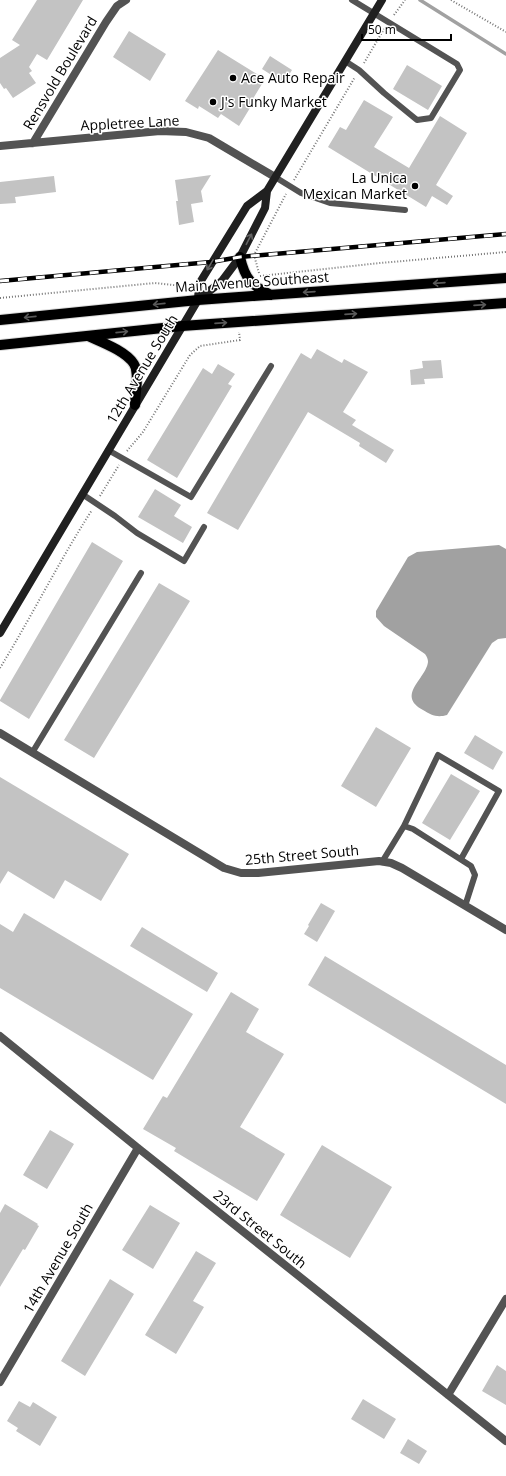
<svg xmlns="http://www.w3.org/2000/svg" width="506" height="1476" viewBox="0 0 506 1476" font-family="'Open Sans',sans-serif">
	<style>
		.water { fill: #a1a1a1 }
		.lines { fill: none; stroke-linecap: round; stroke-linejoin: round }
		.stream { stroke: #a1a1a1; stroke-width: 3.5 }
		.building { fill: #c3c3c3 }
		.primary-casing { stroke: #dbdbdb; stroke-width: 12 }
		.path { stroke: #757575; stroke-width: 2; stroke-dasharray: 1 2; stroke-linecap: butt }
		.lane { stroke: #535353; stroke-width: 6 }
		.street { stroke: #535353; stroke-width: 8 }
		.secondary { stroke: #202020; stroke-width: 8 }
		.primary { stroke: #000; stroke-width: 10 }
		.rail-casing { stroke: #000; stroke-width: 4.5 }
		.rail { stroke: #fff; stroke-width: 3; stroke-dasharray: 9; stroke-linecap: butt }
		.oneway { stroke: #636363 }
		.oneway2 { stroke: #595959 }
		.poi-dot { fill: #000; stroke: #fff; stroke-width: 1.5 }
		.labels { text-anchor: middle; stroke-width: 3; stroke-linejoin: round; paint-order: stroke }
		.street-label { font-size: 14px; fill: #000; stroke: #fff }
		.poi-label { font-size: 14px; fill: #000; stroke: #fff; text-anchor: start }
	</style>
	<rect width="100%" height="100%" fill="#fff"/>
	<path class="water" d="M499 545 506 549V638L498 639 492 643 447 715C437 718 431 715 423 710 396 695 426 679 428 662 428 659 427 657 425 654L384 626 376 617V611L408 557 417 552Z"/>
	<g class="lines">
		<path class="stream" d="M420 0 506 54"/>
	</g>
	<path class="building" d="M37 0H83L47 60 37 54 29 67 32 71 29 73 36 83 13 98 6 88 4 89 0 83V58L20 45 12 40Z
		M129 31 166 54 150 81 113 57Z
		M218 50 265 79 248 107 250 108 239 126 221 114 218 118 199 106 198 109 185 101Z
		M270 56 292 70 284 83 262 69Z
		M407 65 442 86 428 110 393 89Z
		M364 100 393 117 374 147 409 168 440 116 467 133 436 185 453 196 447 205 432 196 426 207 328 147 340 127 346 130Z
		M211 175 201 191 203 202 191 204 194 222 179 225 176 201H178L175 180Z
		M54 176 56 192 15 197 16 203 0 204V182Z
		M317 349 342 363 344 359 368 372 343 412 356 420 352 425 394 450 386 463 359 446 360 443 308 412 238 530 207 513 301 353 311 359Z
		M441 360 443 378 424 379 425 384 411 385 410 370 423 368 422 361Z
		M218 364 235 374 228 384 232 386 177 478 147 460 203 368 212 374Z
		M155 489 181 505 174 516 192 527 183 543 138 517Z
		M92 542 123 561 29 719 0 701V700Z
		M159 583 190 601 94 758 64 740Z
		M376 727 411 748 376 807 341 786Z
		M475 735 503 752 493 770 464 753Z
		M451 774 480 791 450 840 422 823Z
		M0 777 129 854 101 901 65 880 54 899 8 871 0 884Z
		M321 903 335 911 317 942 304 934 309 926 308 925Z
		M24 913 193 1014 153 1080 0 988V924L13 932Z
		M142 927 218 973 207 992 130 946Z
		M325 956 506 1065V1104L308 985Z
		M231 992 259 1009 246 1032 284 1054 240 1127 285 1154 257 1201 174 1151 176 1148 143 1129 163 1096 167 1098Z
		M50 1130 74 1144 47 1189 23 1175Z
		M322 1145 392 1187 350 1258 280 1215Z
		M5 1204 38 1224 37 1225 39 1226 25 1250 23 1249 0 1287V1213Z
		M150 1205 180 1223 153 1269 122 1250Z
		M196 1251 216 1263 193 1301 204 1307 176 1354 145 1335Z
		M110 1279 134 1294 85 1376 61 1361Z
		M497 1365 506 1371V1405L482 1391Z
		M363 1399 396 1419 384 1439 351 1419Z
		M19 1401 30 1407 33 1402 57 1417 40 1446 16 1431 18 1428 7 1421Z
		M408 1439 427 1451 419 1464 400 1453Z"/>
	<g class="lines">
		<g class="primary-casing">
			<path id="primary" d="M240 257C245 279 251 285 271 295
				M0 320 198 300 506 278
				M88 336C101 342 126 351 134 364 140 374 135 393 135 405
				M0 345 182 326 506 303"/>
		</g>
		<path class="path" d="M451 0 506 32
			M394 15 405 0
			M364 63 384 29
			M294 180 355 77
			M259 273 254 255 286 194
			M260 276 380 263 506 252
			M0 298 155 283 182 286 189 285
			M127 451 143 432 190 355 200 346 240 340 239 332
			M100 496 119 465
			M0 668C32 616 59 561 92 510"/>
		<path class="lane" d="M345 61 359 70 384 93 417 120 431 118 460 70 457 64 352 0
			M275 177 301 193 330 203 405 210
			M108 450 191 497 271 366
			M82 494 115 516 137 533 184 561 204 527
			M32 753 141 573
			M404 826 438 755 499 791 461 859
			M382 862 404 826 413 829 471 866 475 875 465 906"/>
		<path class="street" d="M33 143 106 22 117 6 126 0
			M0 146 160 131 186 132 209 138 275 177
			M0 733 224 868 241 873H258L379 861 391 863 402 868 506 930
			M0 1036 138 1148 506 1441
			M0 1382 138 1148
			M448 1395 506 1299"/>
		<path class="secondary" d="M198 300 222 281 240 257 265 208 267 191
			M0 633 198 300 199 284 247 206 267 191 382 0"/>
		<use href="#primary" class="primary"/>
		<g class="rail-casing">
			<path id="rail" d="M0 281 211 262 240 257 506 234"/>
		</g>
		<use href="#rail" class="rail"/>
	</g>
	<defs><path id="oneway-shaft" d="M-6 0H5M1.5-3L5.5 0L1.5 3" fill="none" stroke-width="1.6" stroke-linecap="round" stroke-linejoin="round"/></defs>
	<g class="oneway">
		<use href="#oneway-shaft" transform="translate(249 239) rotate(-63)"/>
		<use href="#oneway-shaft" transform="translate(210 265) rotate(120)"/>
	</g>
	<g class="oneway2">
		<use href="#oneway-shaft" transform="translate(439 283) rotate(176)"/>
		<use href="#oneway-shaft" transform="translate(309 292) rotate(176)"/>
		<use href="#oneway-shaft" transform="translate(159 304) rotate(174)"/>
		<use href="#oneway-shaft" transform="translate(480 305) rotate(-4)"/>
		<use href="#oneway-shaft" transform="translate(351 314) rotate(-4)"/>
		<use href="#oneway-shaft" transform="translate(30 317) rotate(174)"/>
		<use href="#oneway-shaft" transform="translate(221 323) rotate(-4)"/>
		<use href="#oneway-shaft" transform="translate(122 332) rotate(-6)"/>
	</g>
	<g class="poi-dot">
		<circle cx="233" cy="78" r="4"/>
		<circle cx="213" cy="102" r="4"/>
		<circle cx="415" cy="186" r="4"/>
	</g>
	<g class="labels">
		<g class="street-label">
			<text transform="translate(60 73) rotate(-59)" y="5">Rensvold Boulevard</text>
			<text transform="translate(130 123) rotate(-3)" y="5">Appletree Lane</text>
			<text transform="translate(252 282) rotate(-4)" y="5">Main Avenue Southeast</text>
			<text transform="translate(142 369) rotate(-59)" y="5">12th Avenue South</text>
			<text transform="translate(302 855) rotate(-5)" y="5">25th Street South</text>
			<text transform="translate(260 1229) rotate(39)" y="5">23rd Street South</text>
			<text transform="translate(58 1258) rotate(-60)" y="5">14th Avenue South</text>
		</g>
		<g class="poi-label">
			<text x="241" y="83">Ace Auto Repair</text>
			<text x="221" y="107">J's Funky Market</text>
			<text x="407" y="183" text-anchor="end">La Unica<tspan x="407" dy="16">Mexican Market</tspan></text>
		</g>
	</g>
	<path d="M362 34v6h89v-6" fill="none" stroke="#000000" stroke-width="2"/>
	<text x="368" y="34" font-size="12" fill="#000000" stroke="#ffffff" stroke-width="3" paint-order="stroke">50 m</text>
</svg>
